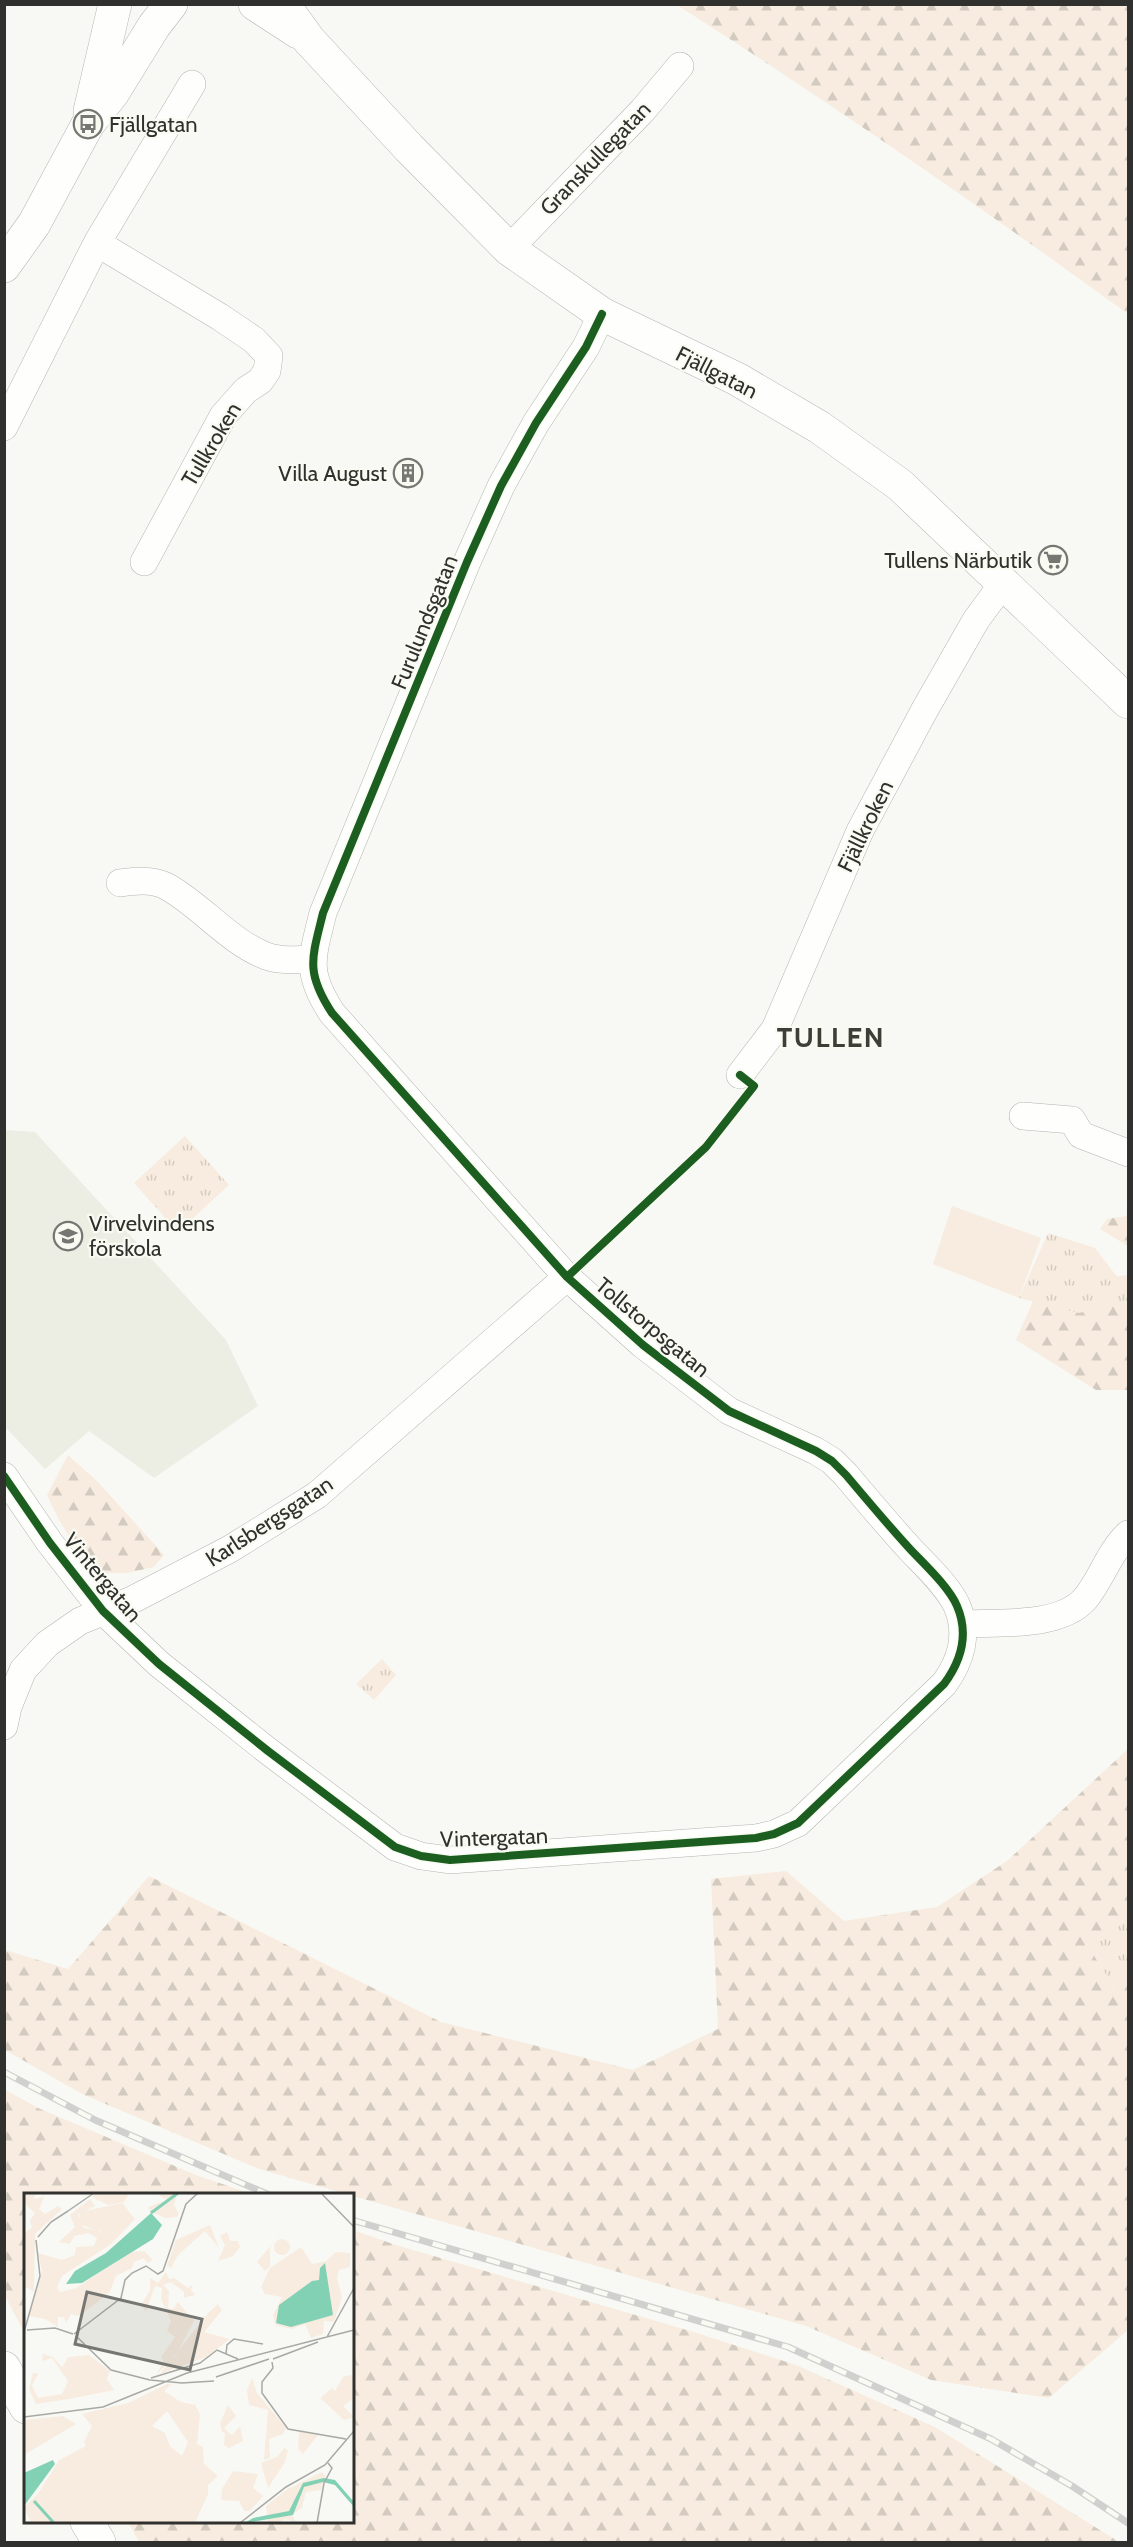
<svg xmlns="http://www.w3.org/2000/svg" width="1133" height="2547" viewBox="0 0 1133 2547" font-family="Cabin,sans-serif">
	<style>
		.built { fill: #eceee3 }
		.grass { fill: #f7ecdf }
		.forest { fill: url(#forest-firs) }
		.park { fill: url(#park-tufts) }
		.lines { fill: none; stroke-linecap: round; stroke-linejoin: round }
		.minor-casing { stroke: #b4b5b1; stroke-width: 28 }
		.tertiary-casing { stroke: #b4b5b1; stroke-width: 34 }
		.motorway-casing { stroke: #b4b5b1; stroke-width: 34 }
		.minor { stroke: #fefefd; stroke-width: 27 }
		.tertiary { stroke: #fefefd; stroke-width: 33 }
		.motorway { stroke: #fefefd; stroke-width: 33 }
		.rail-casing { stroke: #d0d0cf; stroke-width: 7 }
		.rail { stroke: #f9fbf2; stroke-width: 4.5; stroke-dasharray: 14; stroke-linecap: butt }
		.cycleway-casing { stroke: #f9fbf2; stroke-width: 11 }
		.cycleway { stroke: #1b5e20; stroke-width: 8 }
		.labels { text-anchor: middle; stroke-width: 4.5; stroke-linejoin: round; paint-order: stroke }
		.poi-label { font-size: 22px; fill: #30312e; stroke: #f9fbf2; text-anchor: start }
		.street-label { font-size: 22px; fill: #30312e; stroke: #f9fbf2 }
		.district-label { font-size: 28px; font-weight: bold; letter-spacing: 1.5px; fill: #3d3e37; stroke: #f9fbf2 }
		.inset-river { fill: none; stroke: #82d1b5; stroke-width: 3 }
		.inset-road { fill: none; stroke: #a8a9a5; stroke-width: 1.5 }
		.view { fill: #767773; fill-opacity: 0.15; stroke: #767773; stroke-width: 3 }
		.inset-edge { fill: none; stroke: #30312e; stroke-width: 3 }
	</style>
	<defs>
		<pattern id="forest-firs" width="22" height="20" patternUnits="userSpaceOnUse" patternTransform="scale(1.5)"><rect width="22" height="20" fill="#f7ecdf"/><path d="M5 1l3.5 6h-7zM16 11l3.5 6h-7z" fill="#d4cbc0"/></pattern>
		<pattern id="park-tufts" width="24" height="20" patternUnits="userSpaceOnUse" patternTransform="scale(1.5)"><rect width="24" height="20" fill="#f7ecdf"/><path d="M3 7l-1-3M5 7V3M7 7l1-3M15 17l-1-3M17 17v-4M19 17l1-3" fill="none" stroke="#d4cbc0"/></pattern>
	</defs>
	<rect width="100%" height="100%" fill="#f8f9f4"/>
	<path class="built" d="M5 1130 35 1132 226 1340 258 1406 154 1478 89 1431 45 1469 5 1427Z"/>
	<path class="grass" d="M952 1206 1041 1238 1019 1298 933 1264Z"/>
	<path class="forest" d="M677 5H1128V314C981 207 831 103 677 5Z
		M1128 1211V1246L1100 1229 1107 1219 1126 1216Z
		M1128 1275V1390H1096L1016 1340 1039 1287Z
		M68 1455 98 1482 164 1555 154 1567 127 1573H99C76 1550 61 1526 47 1495Z
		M1128 1749V1917L1087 1944 1115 1989 1128 1980V2330L1049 2398 931 2380 806 2326 259 2169 82 2094 5 2050V1950L68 1969 149 1876 441 2022 633 2070 718 2029 711 1879 786 1871 844 1921 937 1907 1007 1861Z
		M4 2089 38 2108 196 2175 252 2194H26L25 2334 5 2296Z
		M353 2230 396 2245 697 2333 796 2365 935 2427 1119 2542H139L128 2522H352Z"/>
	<path class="park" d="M185 1136 229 1185 178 1232 134 1183Z
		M1048 1233 1095 1248 1128 1291V1301L1079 1313 1019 1298Z
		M382 1659 396 1675 374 1700 356 1684Z
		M1128 1917V1980L1115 1989 1087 1944Z"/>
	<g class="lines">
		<g class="minor-casing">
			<path id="minor" d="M97 243 220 317 254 340 269 356 267 371 260 381 246 390 223 416 144 562
				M509 249 643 110 680 66
				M4 427 97 243 192 84
				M120 883C135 881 152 879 166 886 201 905 228 941 266 956 280 961 296 960 312 959
				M740 1075 775 1029 860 831 924 711 976 620 1004 582
				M1023 1116 1072 1120 1081 1135 1128 1153
				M4 1476 50 1543 103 1611 159 1664 268 1751 395 1847 421 1856 450 1860 756 1838 774 1834 798 1823 944 1684C961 1661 969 1634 957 1606 949 1587 924 1564 910 1549 888 1525 867 1500 846 1475L832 1461 816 1451 729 1411 643 1345 567 1277 332 1013C305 972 312 958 323 913L467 562 501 486 536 423 586 347 602 314
				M962 1624C998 1622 1059 1628 1085 1599 1101 1580 1109 1552 1128 1534
				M4 1726 8 1707 23 1670 47 1644 80 1621 132 1600 230 1549 317 1495 567 1277"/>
		</g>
		<g class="tertiary-casing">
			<path id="tertiary" d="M255 4 298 32
				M283 4 309 40 409 148 509 249 602 314 737 379 819 427 900 485 1128 702
				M90 111 115 4
				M4 266 34 224 88 124 112 94 154 26 171 4"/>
		</g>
		<g class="motorway-casing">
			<path id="motorway" d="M4 2368 26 2407
				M87 2522 99 2542"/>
		</g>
		<use href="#minor" class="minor"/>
		<use href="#tertiary" class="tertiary"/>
		<use href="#motorway" class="motorway"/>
		<g class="rail-casing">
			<path id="rail" d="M4 2072 95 2120 267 2194
				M352 2220 788 2347 991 2439 1072 2486 1128 2523"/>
		</g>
		<use href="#rail" class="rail"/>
		<g class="cycleway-casing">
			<path id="cycleway" d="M567 1277 706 1147 754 1086 740 1075
				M4 1476 50 1543 103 1611 159 1664 268 1751 395 1847 421 1856 450 1860 756 1838 774 1834 798 1823 944 1684C961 1661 969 1634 957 1606 949 1587 924 1564 910 1549 888 1525 867 1500 846 1475L832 1461 816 1451 729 1411 643 1345 567 1277 332 1013C305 972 312 958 323 913L467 562 501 486 536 423 586 347 602 314"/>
		</g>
		<use href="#cycleway" class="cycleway"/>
	</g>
	<defs>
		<g id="bus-ring" transform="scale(1.5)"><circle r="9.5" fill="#f9fbf2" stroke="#767773" stroke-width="1.5"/><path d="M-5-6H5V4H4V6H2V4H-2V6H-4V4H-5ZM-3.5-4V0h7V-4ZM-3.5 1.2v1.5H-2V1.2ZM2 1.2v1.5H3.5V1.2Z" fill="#767773"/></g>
		<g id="building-ring" transform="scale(1.5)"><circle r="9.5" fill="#f9fbf2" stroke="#767773" stroke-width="1.5"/><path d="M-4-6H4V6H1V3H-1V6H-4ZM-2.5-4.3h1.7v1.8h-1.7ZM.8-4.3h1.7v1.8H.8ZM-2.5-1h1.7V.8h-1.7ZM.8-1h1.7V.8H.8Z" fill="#767773"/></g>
		<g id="supermarket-ring" transform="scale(1.5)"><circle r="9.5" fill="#f9fbf2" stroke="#767773" stroke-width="1.5"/><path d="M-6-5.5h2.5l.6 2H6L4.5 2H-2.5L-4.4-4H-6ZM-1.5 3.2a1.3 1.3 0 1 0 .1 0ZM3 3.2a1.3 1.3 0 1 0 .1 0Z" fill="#767773"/></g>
		<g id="school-ring" transform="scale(1.5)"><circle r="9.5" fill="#f9fbf2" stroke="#767773" stroke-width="1.5"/><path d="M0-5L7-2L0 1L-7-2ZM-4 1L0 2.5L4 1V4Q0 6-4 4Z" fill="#767773"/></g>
	</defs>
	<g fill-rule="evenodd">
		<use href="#bus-ring" x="88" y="124"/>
		<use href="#building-ring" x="408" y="473"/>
		<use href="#supermarket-ring" x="1053" y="560"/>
		<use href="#school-ring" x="68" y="1236"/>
	</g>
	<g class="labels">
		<g class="poi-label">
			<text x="109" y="132">Fjällgatan</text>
			<text x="387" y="481" text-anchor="end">Villa August</text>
			<text x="1032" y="568" text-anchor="end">Tullens Närbutik</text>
			<text x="89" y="1231">Virvelvindens<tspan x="89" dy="25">förskola</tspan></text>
		</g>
		<g class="street-label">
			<text transform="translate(595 158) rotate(-46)" y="8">Granskullegatan</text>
			<text transform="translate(717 372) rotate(27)" y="8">Fjällgatan</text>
			<text transform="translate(211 444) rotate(-59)" y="8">Tullkroken</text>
			<text transform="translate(424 622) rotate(-68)" y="8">Furulundsgatan</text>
			<text transform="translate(865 826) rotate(-64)" y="8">Fjällkroken</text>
			<text transform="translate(653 1327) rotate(40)" y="8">Tollstorpsgatan</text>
			<text transform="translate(269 1521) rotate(-33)" y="8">Karlsbergsgatan</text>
			<text transform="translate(103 1577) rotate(50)" y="8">Vintergatan</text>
			<text transform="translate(494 1837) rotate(-2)" y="8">Vintergatan</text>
		</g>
		<g class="district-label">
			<text x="831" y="1047">TULLEN</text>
		</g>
	</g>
	<g transform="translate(24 2193)">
		<rect width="330" height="330" fill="#f8f9f4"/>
		<path d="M99 10 105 19 82 36 72 38 57 31 55 19ZM250 54a8 8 0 1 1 16 0a8 8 0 1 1-16 0ZM19 161 29 164 49 186 45 206 12 211 5 196 9 180 14 181 8 192 14 205 38 201 44 188 28 165 18 168ZM228 185 233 200 262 235 259 241 245 246 246 265 240 267 244 217 225 212 223 197ZM275 239 294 242 279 261 274 256Z" fill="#f7ecdf"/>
		<path d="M0 0H13L9 6 20 4 15 16 21 21 34 13 38 16 11 41 10 99 0 93V40L8 35 6 28 11 20 0 10ZM72 0H105L100 9 84 12 68 4ZM132 0H153L150 12 155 21 153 24 142 25 127 19 124 14 143 7ZM66 6 71 13 54 21 60 35 76 38 105 19 111 26 87 51 38 83 33 94 36 99 52 95 107 59 120 58 129 67 123 70 120 65 110 69 108 75 92 83 85 100 55 123 47 121 42 130 40 124H34V134L21 126 5 123 18 78 14 60 38 67 51 62 52 54 70 53 73 45 65 40 50 43 46 51 35 49 51 34 46 22ZM186 32 195 55 181 38 154 62 147 75 143 73 152 47ZM258 39 246 54V73L241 78 233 69ZM142 79 145 86 150 85 164 95 169 91 167 97 171 102 160 105V99L147 89 139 92 145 98 144 115 149 116 154 109 170 128 152 162 132 182 140 168 137 164 151 144 143 138 147 128 137 106 138 95 131 93 122 119 117 112 126 97V85L134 90ZM184 120 175 138 206 146 182 164 136 181ZM65 162 86 178 83 186 90 197 45 206 49 186 38 175 44 164ZM330 181V205L319 213 330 224 320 227 296 205 308 195 311 198 319 184ZM143 191H148L140 198 157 209 171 212 176 221 173 251 179 254 180 271 194 283 184 292V301L171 330 7 329 0 314 14 301 35 267 62 253 60 249 68 233 58 221 104 210ZM143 218 164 249 158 263 146 253 141 240 128 233ZM204 212 212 223 200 235 208 242 216 233 219 248 205 255 200 252 201 240 198 239 196 230ZM39 223 52 231 0 262V227ZM209 278 234 281 229 295 239 303 226 318H220L215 308 197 307 198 296ZM298 279 301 282 297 297 282 299 278 314 268 322 272 329 261 326 254 330H232L244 328 242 313 262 297Z" fill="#f7ecdf" fill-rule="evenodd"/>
		<path d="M203 39 206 48H214L216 54 209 63 194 68 201 52 196 43ZM277 54 288 71 302 68 312 59 326 60V74L315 77 313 85 318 104 310 129 300 128 299 141 287 145 281 131 268 136 251 132 249 122 258 104 241 101 237 94 246 75ZM260 255 264 257 261 269 244 295 237 270 253 264Z" fill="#f7ecdf"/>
		<path d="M194 111 198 117 179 141 175 138 184 120Z" fill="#f7ecdf"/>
		<path d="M127 20 138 32 129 46 58 90 42 91 51 78 82 60ZM301 70 309 122 267 134 252 130 255 112 288 88 295 87 296 75ZM29 267 31 271 0 313V280ZM300 285 311 287 330 309V314L311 292 299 289 280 294 269 322 221 330 229 325 265 318 279 290Z" fill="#82d1b5"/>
		<path class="inset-river" d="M127 20 154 0M10 308 29 329"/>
		<path class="inset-road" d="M297 0 330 34M44 18 70 0M14 44 27 29 44 18 41 20M3 137 31 135 49 141M0 139 16 83 12 47M50 141 97 105 101 87 108 80 122 73 134 81 139 78 162 11 174 0M52 143 87 177 126 187M303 144 330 95M202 161 203 152 210 146 239 151M249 166 294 149M248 169 249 175 238 189V200L264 236 322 246M192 184 245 166M127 185 176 170 193 157 214 166M126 187 158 190 190 188M0 224 79 214 163 180 330 137M216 330 262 294 301 272 330 238M293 330 300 290 308 275 304 270"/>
		<path class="view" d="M63 99 178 126 166 177 51 151Z"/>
		<rect width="330" height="330" class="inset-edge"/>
	</g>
	<rect width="1133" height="2547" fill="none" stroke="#30312e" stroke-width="12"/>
</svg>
